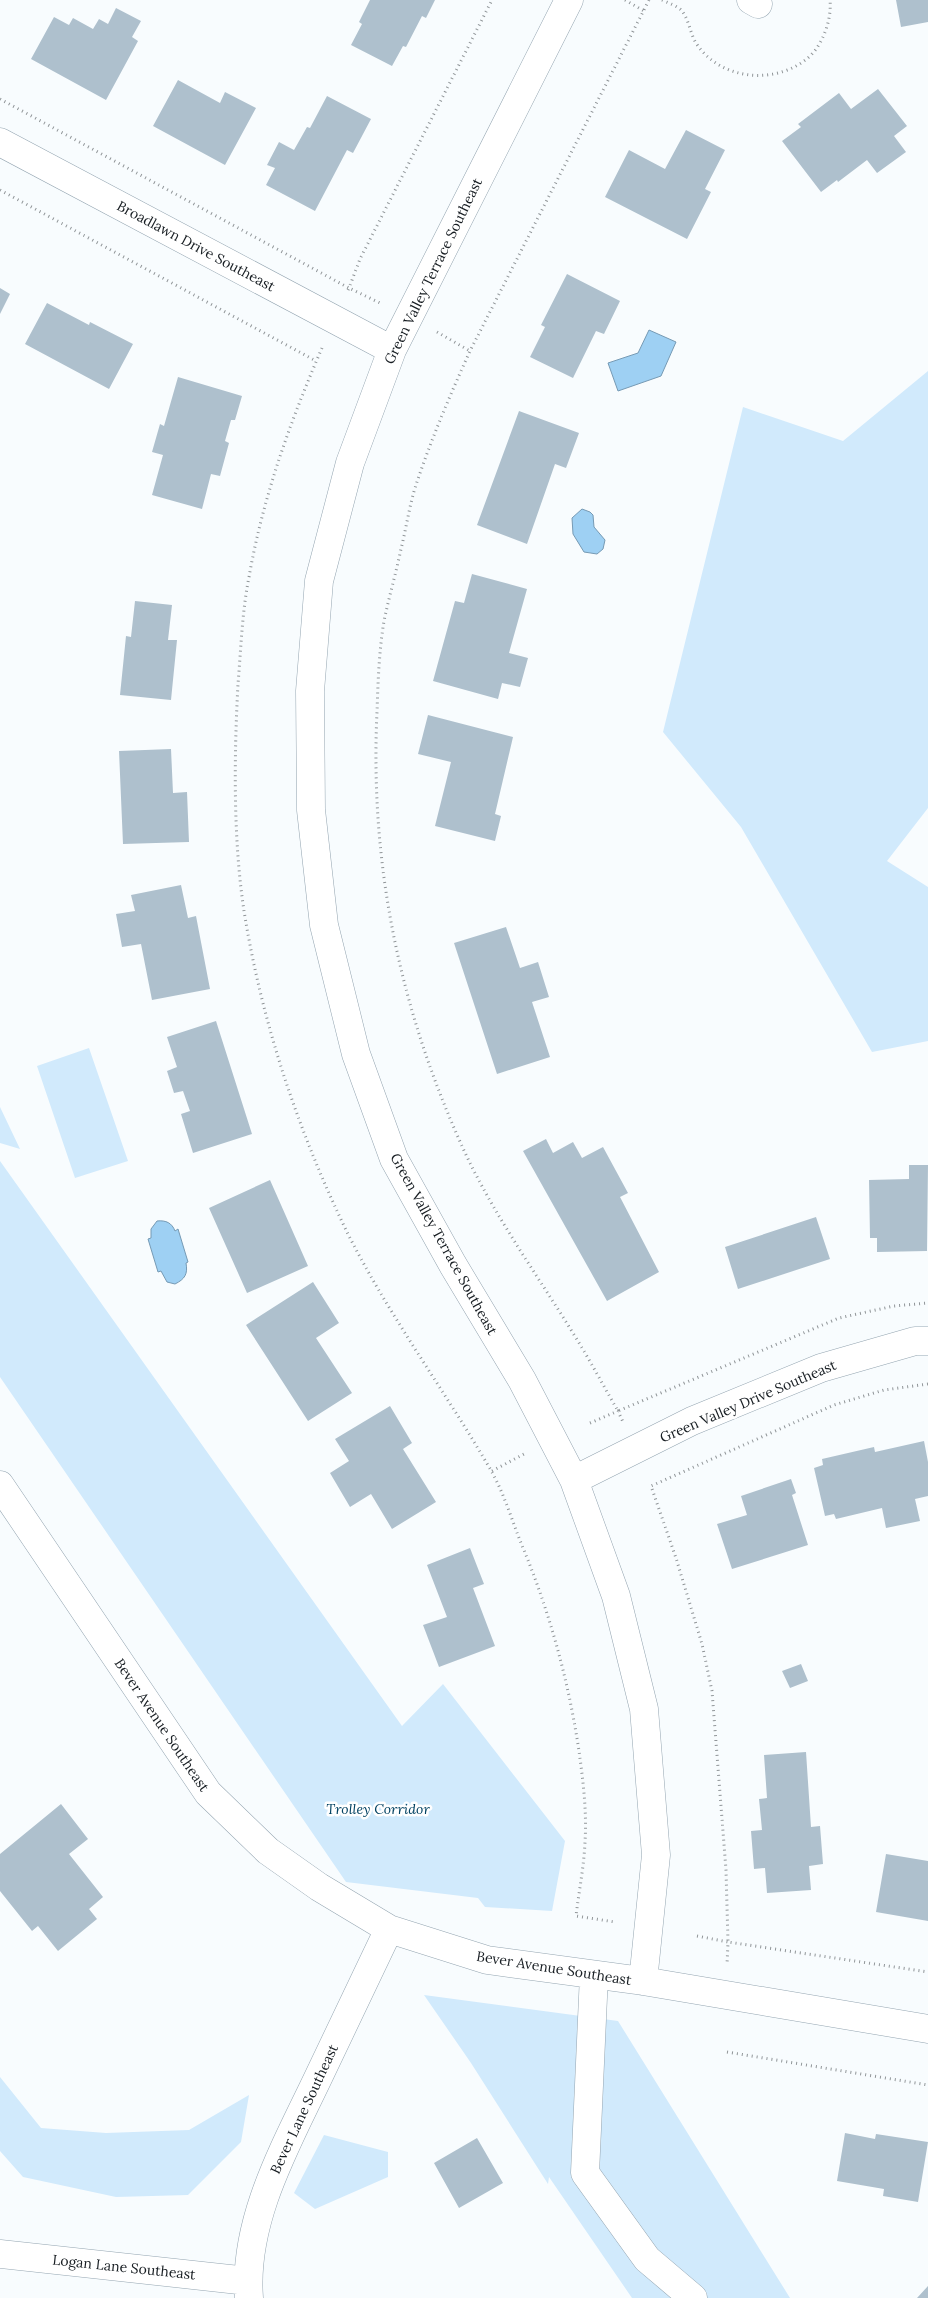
<svg xmlns="http://www.w3.org/2000/svg" width="928" height="2298" viewBox="0 0 928 2298" font-family="Lora,serif">
	<style>
		.green { fill: #d1eafc }
		.water { fill: #9ed0f3; stroke: #769ab4 }
		.building { fill: #aec0cd }
		.lines { fill: none; stroke-linecap: round; stroke-linejoin: round }
		.minor-casing { stroke: #94a5b1; stroke-width: 29 }
		.path { stroke: #909598; stroke-width: 3; stroke-dasharray: 1 4; stroke-linecap: butt }
		.minor { stroke: #fff; stroke-width: 28 }
		.labels { text-anchor: middle; stroke-width: 5; stroke-linejoin: round; paint-order: stroke }
		.street-label { font-size: 14px; fill: #171d22; stroke: #fff }
		.park-label { font-size: 14px; font-style: italic; fill: #004161; stroke: #fff }
	</style>
	<rect width="100%" height="100%" fill="#f8fcfe"/>
	<path class="green" d="M928 371V808L887 861 928 887V1041L872 1052 741 827 663 732 743 407 843 441Z
		M89 1048 128 1161 75 1178 37 1066Z
		M0 1107 20 1149 0 1143Z
		M0 1161 402 1726 443 1684 565 1841 552 1911 485 1907 478 1898 346 1882 0 1377Z
		M424 1995 618 2021 790 2298H632L549 2177 548 2184 471 2063Z
		M0 2077 41 2128 106 2133 189 2130 249 2095 241 2142 188 2195 116 2197 23 2177 0 2151Z
		M324 2135 388 2152V2177L315 2209 294 2193Z"/>
	<path class="water" d="M649 330 676 342 661 376 618 391 608 363 638 353Z
		M582 509 590 512 593 515 594 527 605 540 603 549 597 554 584 552 573 534 572 518Z
		M157 1221C166 1220 172 1223 175 1231L178 1229 188 1262 186 1263C188 1274 185 1279 175 1284L167 1282 161 1271 158 1272 148 1239 151 1238V1229Z"/>
	<path class="building" d="M370 0H435L426 18 422 16 406 47 403 46 392 66 351 45 362 24 359 22Z
		M896 0H928V22L901 27Z
		M116 8 141 21 132 37 138 41 106 100 31 59 54 17 69 25 73 18 93 29 99 19 108 24Z
		M178 80 220 103 225 92 256 108 225 165 153 126Z
		M878 89 907 126 894 136 906 152 877 173 867 160 838 182 837 180 821 192 782 141 801 127 798 124 839 93 851 109Z
		M327 96 371 119 353 153 347 150 315 211 266 185 275 168 267 165 279 142 294 150 307 127 310 128Z
		M686 130 725 150 705 189 711 192 687 239 605 197 629 150 665 169Z
		M567 274 620 301 604 334 596 331 573 378 530 357 545 327 541 325Z
		M0 288 10 294 0 314Z
		M47 303 89 325 90 322 133 344 109 389 25 344Z
		M178 377 242 396 235 420H231L225 441 229 443 220 476 211 474 202 509 152 495 163 455 152 452 160 424 164 426Z
		M519 411 579 433 566 468 555 464 527 544 477 525Z
		M472 574 527 589 509 653 528 658 520 687 502 683 498 699 433 681 455 601 464 603Z
		M135 601 172 605 168 640H177L171 700 120 695 126 636 131 637Z
		M428 715 513 737 495 814 501 816 495 841 435 826 451 762 418 754Z
		M171 749 173 793 187 792 189 842 123 844 119 751Z
		M181 885 188 918 196 916 210 989 152 1000 141 944 122 947 116 914 135 911 131 895Z
		M506 927 520 968 538 962 549 997 532 1002 550 1057 497 1074 454 943Z
		M216 1021 252 1134 193 1153 181 1114 190 1111 183 1091 174 1093 167 1071 177 1067 167 1037Z
		M546 1139 553 1153 573 1142 582 1158 603 1147 628 1193 620 1197 659 1272 607 1301 523 1151Z
		M909 1165H928L927 1251 877 1252V1238H870L869 1180 909 1179Z
		M270 1180 308 1266 247 1293 209 1208Z
		M816 1217 830 1259 738 1289 725 1247Z
		M313 1282 339 1323 316 1338 352 1393 308 1421 246 1325Z
		M390 1406 412 1443 403 1449 436 1502 392 1529 371 1494 350 1507 330 1473 349 1461 335 1439Z
		M924 1441 928 1462V1496L915 1499 920 1521 886 1528 882 1508 836 1519 834 1514 825 1516 814 1468 823 1465 822 1459 874 1447 875 1452Z
		M791 1479 796 1493 792 1495 808 1545 732 1569 717 1524 747 1515 741 1496Z
		M470 1548 484 1584 473 1588 495 1646 439 1667 423 1625 447 1617 427 1565Z
		M801 1664 808 1681 790 1688 782 1671Z
		M806 1752 811 1827 820 1826 823 1864 809 1866 811 1890 767 1893 765 1868 754 1869 751 1831 762 1830 759 1799 767 1798 764 1755Z
		M61 1804 88 1839 69 1854 103 1897 89 1909 97 1919 58 1951 38 1926 32 1931 0 1891V1854Z
		M886 1854 928 1861V1921L876 1912Z
		M845 2133 875 2139 876 2134 928 2142 918 2202 883 2196 884 2189 837 2181Z
		M477 2138 503 2183 459 2208 434 2163Z
		M928 2286V2298H917Z"/>
	<g class="lines">
		<g class="minor-casing">
			<path id="minor" d="M569 0 392 350 350 463 319 581 310 691 311 810 324 925 356 1054 394 1159 453 1265 522 1380 574 1480 616 1596 644 1709 656 1855 643 1981
				M751 0 758 4
				M0 142 392 350
				M574 1480 692 1421 821 1368 915 1341H928
				M0 1485 208 1793 268 1851 319 1887 389 1929 487 1960 643 1981 928 2029
				M594 1975 585 2173 647 2259 693 2298
				M0 2254 248 2281
				M249 2298C243 2221 285 2147 317 2080 341 2029 365 1979 389 1929"/>
		</g>
		<path class="path" d="M625 0 644 11
			M649 0 470 351C450 395 430 442 415 488 409 508 406 529 401 549 396 573 389 597 384 621 379 651 378 682 377 712 370 860 398 1001 458 1137 489 1209 535 1271 576 1338 591 1362 604 1387 618 1411L839 1318 894 1306 928 1303
			M662 0C668 3 678 6 682 11 689 20 690 33 696 43 719 79 771 85 804 61 822 49 832 20 830 0
			M0 99 349 288 360 259 492 0
			M0 190 316 361
			M348 290 349 288 380 303
			M437 332 470 351
			M322 348C290 422 263 497 249 577 242 612 241 649 238 684 234 758 233 844 245 917 263 1026 299 1133 347 1232 388 1314 443 1388 489 1467 503 1490 511 1518 521 1543 549 1610 568 1678 579 1751 583 1780 587 1812 585 1842 584 1866 579 1891 576 1916L615 1922
			M928 1384 884 1390 834 1405 651 1486 676 1558 702 1644 712 1691 726 1870 728 1942 928 1972
			M590 1423 618 1411 623 1422
			M492 1471 524 1454
			M697 1936 728 1942 727 1965
			M727 2052 928 2085"/>
		<use href="#minor" class="minor"/>
	</g>
	<g class="labels">
		<g class="street-label">
			<text transform="translate(196 246) rotate(28)" y="5">Broadlawn Drive Southeast</text>
			<text transform="translate(433 271) rotate(-64)" y="5">Green Valley Terrace Southeast</text>
			<text transform="translate(444 1244) rotate(61)" y="5">Green Valley Terrace Southeast</text>
			<text transform="translate(748 1401) rotate(-23)" y="5">Green Valley Drive Southeast</text>
			<text transform="translate(162 1725) rotate(56)" y="5">Bever Avenue Southeast</text>
			<text transform="translate(554 1968) rotate(9)" y="5">Bever Avenue Southeast</text>
			<text transform="translate(304 2109) rotate(-65)" y="5">Bever Lane Southeast</text>
			<text transform="translate(124 2267) rotate(6)" y="5">Logan Lane Southeast</text>
		</g>
		<g class="park-label">
			<text x="378" y="1814">Trolley Corridor</text>
		</g>
	</g>
</svg>
